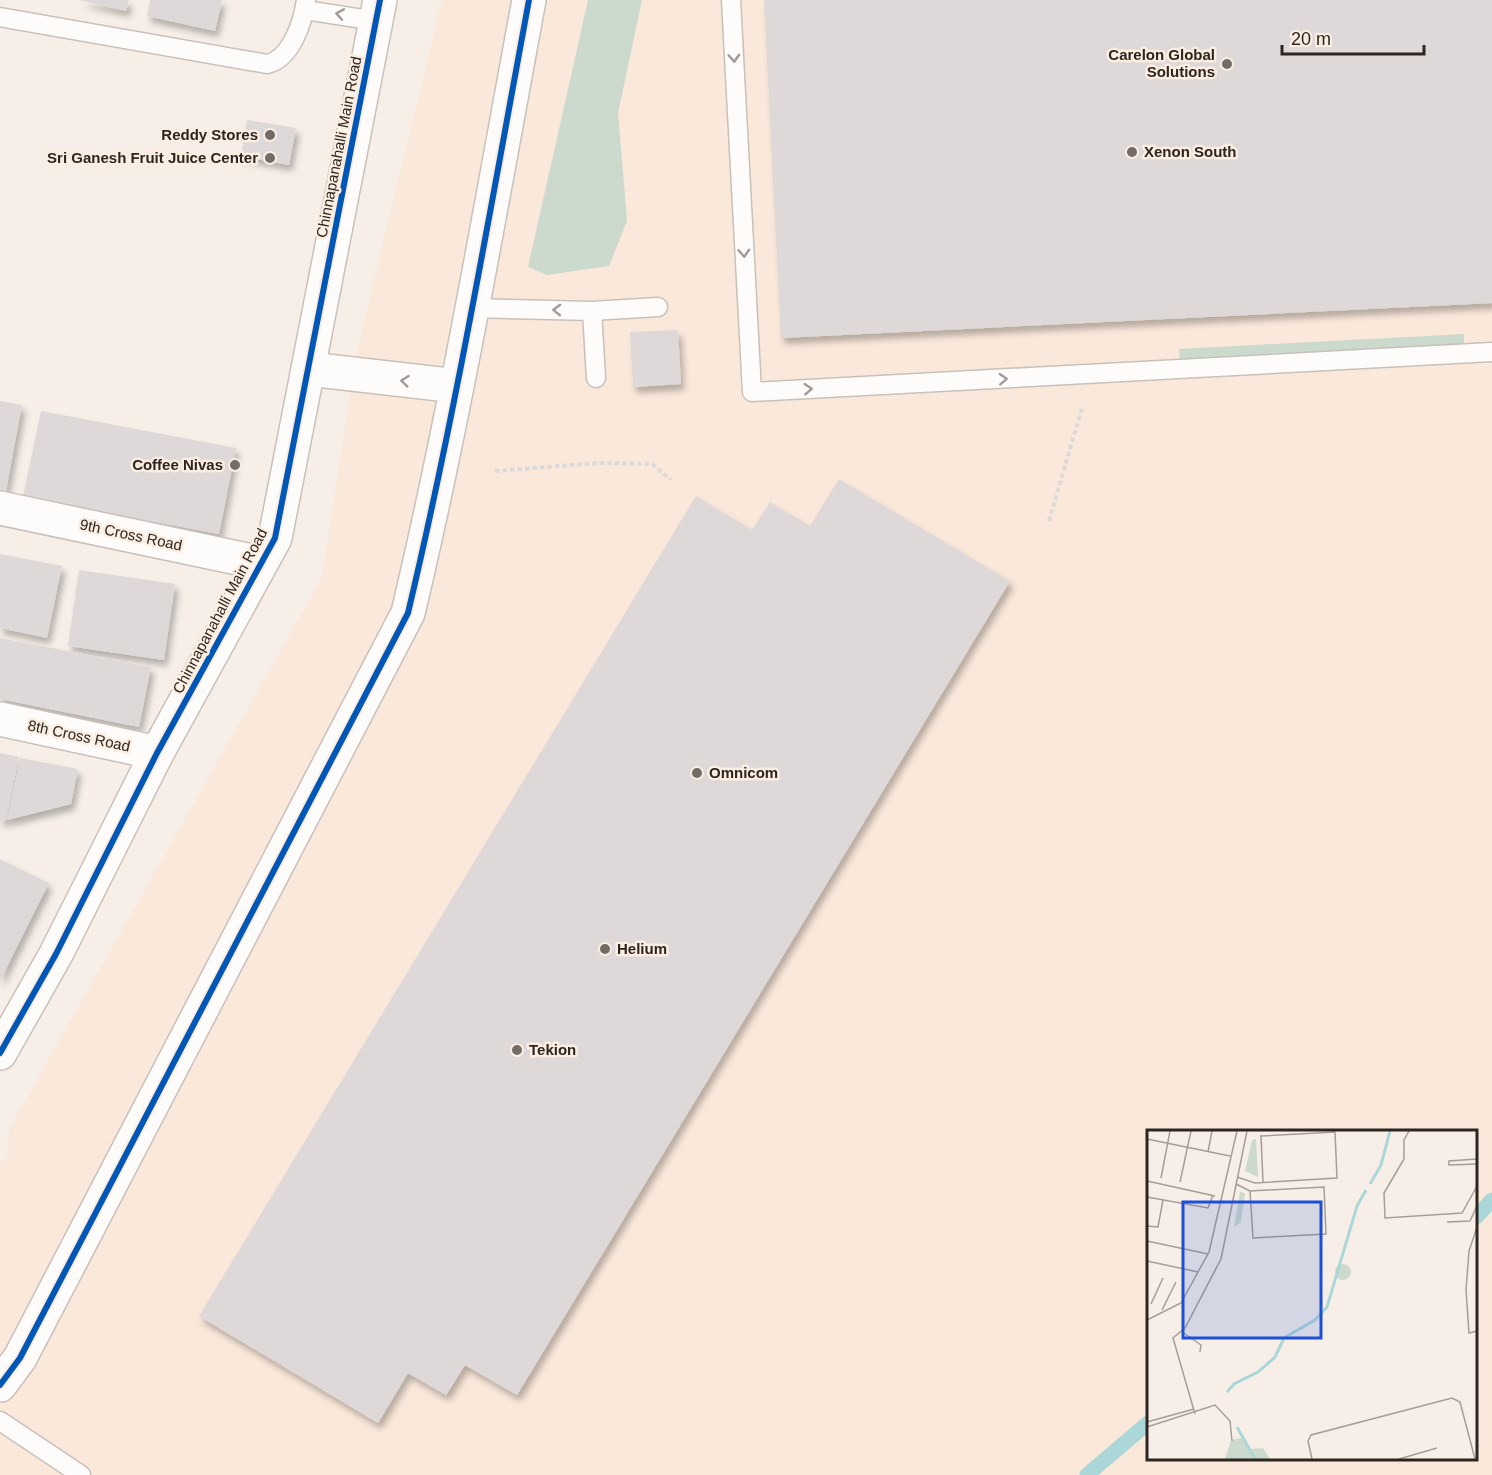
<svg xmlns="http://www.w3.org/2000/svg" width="1492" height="1475" viewBox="0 0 1492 1475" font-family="Arial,sans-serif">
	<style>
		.built { fill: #fae8da; fill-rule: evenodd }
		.green { fill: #cbdacd }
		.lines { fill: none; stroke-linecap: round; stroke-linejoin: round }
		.stream { stroke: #acd7d8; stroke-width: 15 }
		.building { fill: #ded8d8; filter: url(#shadow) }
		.service-casing { stroke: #c8c1bb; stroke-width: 21 }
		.minor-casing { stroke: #c8c1bb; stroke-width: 36 }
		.tertiary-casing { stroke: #c8c1bb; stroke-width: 36 }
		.path { stroke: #dcdad8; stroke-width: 4; stroke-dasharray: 4.5 3; stroke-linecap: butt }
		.service { stroke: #fefcfb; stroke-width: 18 }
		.minor { stroke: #fefcfb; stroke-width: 33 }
		.tertiary { stroke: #fefcfb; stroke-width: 33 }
		.cycleway-casing { stroke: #fcede1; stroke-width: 10 }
		.cycleway { stroke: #0057b8; stroke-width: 6 }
		.oneway { stroke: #a09b98 }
		.poi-dot { fill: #736b66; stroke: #fcede1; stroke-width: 2 }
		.labels { text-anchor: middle; stroke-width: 5; stroke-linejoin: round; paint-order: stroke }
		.poi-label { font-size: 15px; font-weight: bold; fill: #2c2520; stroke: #fcede1; text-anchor: end }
		.street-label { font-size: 15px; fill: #2c2520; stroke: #fcede1 }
		.inset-river { fill: none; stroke: #acd7d8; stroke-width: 3 }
		.inset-road { fill: none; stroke: #a59e97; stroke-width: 1.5 }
		.view { fill: #1d4ed8; fill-opacity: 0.15; stroke: #1d4ed8; stroke-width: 3 }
		.inset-edge { fill: none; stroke: #2c2520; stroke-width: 3 }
	</style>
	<defs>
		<filter id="shadow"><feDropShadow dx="3.5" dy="6" stdDeviation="3" flood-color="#0004"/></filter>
	</defs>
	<rect width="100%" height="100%" fill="#f6eee7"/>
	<path class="built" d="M442 0H1492V1475H0V1163L7 1158 9 1129 322 578 356 355ZM1148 1132H1476V1458H1148Z"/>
	<path class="green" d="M588 0H642L618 113 627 221 609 266 547 275 528 267Z
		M1464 334V348L1180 363 1179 349Z"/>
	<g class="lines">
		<path class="stream" d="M1476 1217 1492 1200
			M1087 1475 1148 1423"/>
	</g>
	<path class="building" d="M79 0H129L126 11Z
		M150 0H222L215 31 147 16Z
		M764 0H1492V303L781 338Z
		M247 120 296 128 289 165 241 156Z
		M678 330 681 384 633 387 630 332Z
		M0 401 22 405 6 491 0 490Z
		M41 411 236 448 219 534 23 497Z
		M839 479 1010 581 517 1395 465 1365 446 1395 408 1373 378 1423 199 1316 696 496 752 530 770 502 810 526Z
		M0 554 62 566 47 638 0 628Z
		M79 570 175 584 164 660 68 646Z
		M0 638 151 667 139 727 0 699Z
		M0 753 19 757 6 820 0 821Z
		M20 758 78 769 71 804 7 820Z
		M0 859 49 883 0 981Z"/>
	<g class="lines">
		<g class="service-casing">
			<path id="service" d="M731 0 752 392 1492 352
				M305 10 376 21
				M0 17 267 64C291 59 303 22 306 0
				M471 308 592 311 658 307
				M592 311 596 378
				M0 1421 81 1475"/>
		</g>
		<g class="minor-casing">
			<path id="minor" d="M309 369 457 386
				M0 508 261 563
				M0 719 157 753
				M0 1385 20 1358 408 613C456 411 491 205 529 0"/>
		</g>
		<g class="tertiary-casing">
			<path id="tertiary" d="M0 1053 56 954 157 753 275 538 380 0"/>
		</g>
		<path class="path" d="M495 471 599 463 652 464 671 480
			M1049 521 1082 408"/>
		<use href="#service" class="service"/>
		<use href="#minor" class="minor"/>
		<use href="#tertiary" class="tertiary"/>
		<g class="cycleway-casing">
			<path id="cycleway" d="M0 1053 56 954 157 753 275 538 380 0
				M0 1385 20 1358 408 613C456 411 491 205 529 0"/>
		</g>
		<use href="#cycleway" class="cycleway"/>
	</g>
	<defs><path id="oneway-chevron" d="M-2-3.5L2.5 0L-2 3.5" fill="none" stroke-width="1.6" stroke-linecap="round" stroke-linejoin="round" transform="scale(1.5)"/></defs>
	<g class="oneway">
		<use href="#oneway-chevron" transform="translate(340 14) rotate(-170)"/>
		<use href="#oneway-chevron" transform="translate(734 58) rotate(87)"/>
		<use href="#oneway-chevron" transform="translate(744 253) rotate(87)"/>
		<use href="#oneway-chevron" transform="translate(557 310) rotate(-179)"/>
		<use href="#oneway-chevron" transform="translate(1003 379) rotate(-3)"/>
		<use href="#oneway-chevron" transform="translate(405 381) rotate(-174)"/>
		<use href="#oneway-chevron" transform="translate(808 389) rotate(-3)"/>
	</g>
	<g class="poi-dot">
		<circle cx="1227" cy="64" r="6"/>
		<circle cx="270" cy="135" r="6"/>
		<circle cx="1132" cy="152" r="6"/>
		<circle cx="270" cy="158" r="6"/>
		<circle cx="235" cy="465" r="6"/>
		<circle cx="697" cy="773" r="6"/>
		<circle cx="605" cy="949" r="6"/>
		<circle cx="517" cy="1050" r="6"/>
	</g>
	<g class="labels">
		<g class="poi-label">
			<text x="1215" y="60">Carelon Global<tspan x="1215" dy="17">Solutions</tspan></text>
			<text x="258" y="140">Reddy Stores</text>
			<text x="1144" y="157" text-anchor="start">Xenon South</text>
			<text x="258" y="163">Sri Ganesh Fruit Juice Center</text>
			<text x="223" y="470">Coffee Nivas</text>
			<text x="709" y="778" text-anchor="start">Omnicom</text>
			<text x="617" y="954" text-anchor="start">Helium</text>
			<text x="529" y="1055" text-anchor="start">Tekion</text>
		</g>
		<g class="street-label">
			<text transform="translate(339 147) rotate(-79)" y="5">Chinnapanahalli Main Road</text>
			<text transform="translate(131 535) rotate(12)" y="5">9th Cross Road</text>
			<text transform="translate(220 611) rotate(-62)" y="5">Chinnapanahalli Main Road</text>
			<text transform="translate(79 736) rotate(12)" y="5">8th Cross Road</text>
		</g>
	</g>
	<g transform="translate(1147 1130)">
		<rect width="330" height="330" fill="#f6eee7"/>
		<path d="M109 9 111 47 98 41 105 10ZM93 62 98 63 94 92 87 97ZM188 142a8 8 0 1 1 16 0a8 8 0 1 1-16 0ZM94 308 104 319 116 318 123 329H78L84 310Z" fill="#cbdacd"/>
		<path class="inset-river" d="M223 54 234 35 243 1M80 262 87 254 111 242 128 227 137 208 168 190 180 177 210 76 219 60M90 297 108 329"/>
		<path class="inset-road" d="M262 1 257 10V29L237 63 238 88 315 83 330 56M0 9 83 26M61 22 65 1M330 29 302 31V35L330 34M90 47 108 53 190 48 188 2 114 6 116 52M14 48 23 1M0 51 68 66M33 52 44 1M89 54 103 61 177 57 179 104 106 108 103 61M0 67 61 78 66 65M300 92 323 91 330 76M0 96 11 97 16 70M330 97 322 121 319 160 322 203 330 201M0 111 61 124M0 131 51 142M4 174 16 148M15 180 29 152M0 190 34 173 62 122 90 1M35 202 54 215 53 222M48 284 26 208 38 198 74 129 100 1M0 292 47 279M0 297 68 275 83 291 85 311M165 329 161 311 164 305 305 268 313 272 328 329M252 329 290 318"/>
		<path class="view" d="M36 72H174V208H36Z"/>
		<rect width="330" height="330" class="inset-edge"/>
	</g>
	<path d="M1282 45v9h142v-9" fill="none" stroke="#2c2520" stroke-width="3"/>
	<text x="1291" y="45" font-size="18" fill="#2c2520" stroke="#fcede1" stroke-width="4.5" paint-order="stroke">20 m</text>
</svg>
